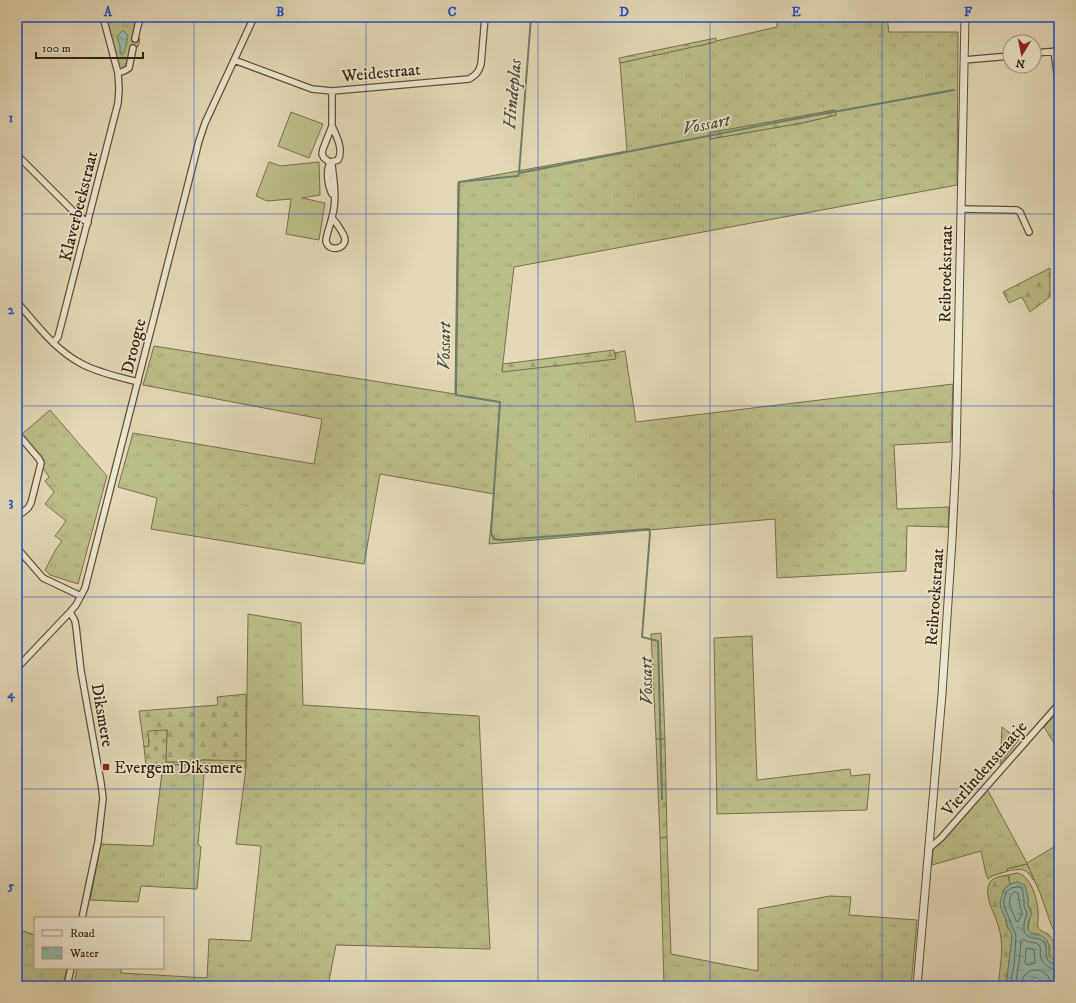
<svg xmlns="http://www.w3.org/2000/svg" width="1076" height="1003" viewBox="0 0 1076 1003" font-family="'IM FELL DW Pica',serif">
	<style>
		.grass { fill: url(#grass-tufts); stroke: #77704c; fill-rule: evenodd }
		.forest { fill: url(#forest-firs); stroke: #77704c }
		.cemetery { fill: url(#cemetery-stones); stroke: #77704c }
		.garden { fill: #bbbd89; stroke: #77704c }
		.water { fill: url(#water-ripples); stroke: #6e7e6d }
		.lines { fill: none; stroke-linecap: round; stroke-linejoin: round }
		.shore { stroke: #646e5e; stroke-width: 1 }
		.stream { stroke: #6e7e6d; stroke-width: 2 }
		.minor-casing { stroke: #5f503a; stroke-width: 8 }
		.tertiary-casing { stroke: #5f503a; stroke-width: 9 }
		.minor { stroke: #ede6d0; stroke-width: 5.5 }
		.tertiary { stroke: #ede6d0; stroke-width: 7 }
		.grid { fill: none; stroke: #1d4ed8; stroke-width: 1; stroke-opacity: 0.55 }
		.poi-dot { fill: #8f2418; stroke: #ede6d0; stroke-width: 1.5 }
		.labels { text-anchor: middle; stroke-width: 3; stroke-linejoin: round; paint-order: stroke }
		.street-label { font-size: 17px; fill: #332310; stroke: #ede6d0 }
		.poi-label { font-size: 17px; fill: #332310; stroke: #ede6d0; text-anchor: start }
		.water-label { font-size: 18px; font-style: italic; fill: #51503e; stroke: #ede6d0 }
		.neatline { fill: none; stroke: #1d4ed8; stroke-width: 1.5 }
		.grid-label { font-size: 13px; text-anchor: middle; font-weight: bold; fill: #1d4ed8 }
	</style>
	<defs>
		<pattern id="grass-tufts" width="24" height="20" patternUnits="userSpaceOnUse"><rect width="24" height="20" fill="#bbbd89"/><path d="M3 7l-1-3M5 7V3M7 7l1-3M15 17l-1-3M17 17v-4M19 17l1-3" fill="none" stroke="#a1a275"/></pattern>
		<pattern id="forest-firs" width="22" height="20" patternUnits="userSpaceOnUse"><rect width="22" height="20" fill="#bbbd89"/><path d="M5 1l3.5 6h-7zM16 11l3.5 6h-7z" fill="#a1a275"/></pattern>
		<pattern id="cemetery-stones" width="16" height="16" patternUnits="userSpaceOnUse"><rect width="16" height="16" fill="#bbbd89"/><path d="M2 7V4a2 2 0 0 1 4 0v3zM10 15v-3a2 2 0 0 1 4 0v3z" fill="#a1a275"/></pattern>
		<pattern id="water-ripples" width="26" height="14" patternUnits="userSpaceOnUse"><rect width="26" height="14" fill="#96baab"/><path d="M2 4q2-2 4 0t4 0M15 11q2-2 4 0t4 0" fill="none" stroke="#7b978a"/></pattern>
	</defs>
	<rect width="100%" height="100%" fill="#e3d9b6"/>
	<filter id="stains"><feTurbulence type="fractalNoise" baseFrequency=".005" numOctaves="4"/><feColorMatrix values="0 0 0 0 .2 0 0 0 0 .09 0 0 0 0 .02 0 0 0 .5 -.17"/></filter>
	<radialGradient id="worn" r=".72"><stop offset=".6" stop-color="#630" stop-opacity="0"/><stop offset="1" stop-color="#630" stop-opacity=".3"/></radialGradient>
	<path class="grass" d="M106 17H137L131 40 137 42 138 38 140 39 138 47 132 46 127 66 126 68 120 70 118 67Z
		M777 17H887L889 32H958L957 185 514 267 502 371 615 359V353L625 351 636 422 953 384 951 442 894 445 897 509 949 507 948 527 907 526 906 571 777 578 775 519 489 544 494 494 380 474 364 564 151 529 157 498 118 487 133 433 314 464 322 419 143 385 154 346 455 394 458 182 627 151 620 63 777 27ZM835 110 836 115 802 123 710 139V133Z
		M50 410 107 476 78 584 50 575 45 570 56 549 62 541 55 536 66 521 45 504 54 492 45 481 49 477 43 468 44 460 22 434Z
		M1059 490V596L1053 490Z
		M248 614 301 623 303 705 479 716 490 949 336 945 328 986H74L77 968H121V973L207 978 209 939 251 941 261 846 236 844 246 768Z
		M661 633 665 739H656L651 634Z
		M752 636 757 780 850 769 851 776 870 774 867 810 717 814 714 638Z
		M1059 711V751L1044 727Z
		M1002 727 1019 740 1000 764Z
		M163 764 205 765 198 844 201 847 197 889 141 886 138 902 90 900 101 844 153 846Z
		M987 789 1027 863 1059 844V940L1052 927 1040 893 1027 864 1007 869 1008 871 992 876 988 879 986 874 981 851 932 865 933 850Z
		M667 837 671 954 758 971V909L830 896 851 897 849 915 917 920 911 986H664L660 838Z
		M1017 873C1030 874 1038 900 1038 911 1039 916 1037 923 1038 927 1039 931 1045 932 1048 934 1052 937 1058 948 1059 953 1059 956 1059 959 1059 962L1052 958 1049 955 1050 947 1039 934 1031 933 1028 930 1031 909 1028 905V898L1018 882 1010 884 1008 875Z
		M17 929 35 935V968H67L63 986H17Z"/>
	<path class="forest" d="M716 38V42L620 63 619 58Z
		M835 110 836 115 802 123 710 139 709 133Z
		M1050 268V297L1030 312 1022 297 1009 303 1003 292Z
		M614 350 616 359 502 372 503 364Z
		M246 694V761L202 760 196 763 166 762 167 730 149 746 144 747 139 711 218 705 217 697Z
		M656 739H665L667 837 660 838Z
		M1027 864 1034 879 1033 880C1026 867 1020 869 1008 871L1007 869Z
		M1008 875 1010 884 1003 890 1005 916 1007 927 1012 933V937L1006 986H998C1000 966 1005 944 998 925 994 912 984 897 989 884 992 877 1002 876 1008 875Z"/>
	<path class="cemetery" d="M167 730 166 762 196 763 202 760 246 761 245 768C212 766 179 763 146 766L144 747 149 746 148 731Z"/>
	<path class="garden" d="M291 112 323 124 309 158 278 146Z
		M269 162 281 166 319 162 320 195 302 198 325 203 319 240 286 234 291 199 267 201 256 196Z"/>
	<path class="water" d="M122 31 125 32 127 34 128 37 124 53 122 55 120 54V46L117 37 120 33Z
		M1018 882 1025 885 1028 898V905L1032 915 1030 917 1028 923V930C1032 934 1034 933 1039 935 1049 938 1050 946 1049 955L1052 958 1059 962V986H1044L1038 979 1034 978 1030 983V986H1006L1012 937C1012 933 1010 931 1008 928 1007 925 1007 922 1006 919 1001 909 998 906 1002 895 1004 886 1010 884 1018 882Z"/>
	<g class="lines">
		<path class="shore" d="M1014 892H1016L1018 893 1020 907 1022 912 1019 921 1018 922 1016 921C1013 911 1004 901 1014 892Z
			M1028 948 1034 950 1035 961 1034 963 1027 965 1025 963 1026 949Z
			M1010 986 1014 965 1016 936 1015 932 1011 925 1010 920 1005 909 1004 904V900L1006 892 1011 888 1018 887 1022 888 1024 899V906L1027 913 1024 923V932C1025 933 1028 936 1029 937 1034 939 1040 937 1044 942 1050 950 1039 963 1059 965
			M1015 986C1018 971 1020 956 1021 941L1023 939 1028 942 1036 943 1039 945C1042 949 1039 953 1041 958 1043 965 1052 970 1059 971
			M1021 986C1022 964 1050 965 1051 986"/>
		<path class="stream" d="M519 173 531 17
			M662 799 658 641 642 637 650 533 649 529 501 540 494 539 491 533 500 402 456 395 459 182 518 176 519 173 784 121 954 90"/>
		<g class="minor-casing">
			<path id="minor" d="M135 39 138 25 141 17
				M1054 51 1059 87
				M1034 53 1059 51
				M234 60 312 89 332 91 469 79C476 75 479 72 481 64L485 17
				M964 60 1010 56
				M118 73 124 71 129 68 133 48
				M332 91V126L323 149 322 154 324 158 328 161 331 162 338 160C344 150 336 135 332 126
				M17 155 74 212 88 223
				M331 162 332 165C334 182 337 200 332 217 331 223 326 235 326 241 328 252 345 250 345 239 344 234 336 222 332 218
				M331 162C325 169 328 186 332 194L335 195
				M961 209 1017 210 1020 212 1029 232
				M17 302C36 324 55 350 82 364 99 373 119 377 138 382
				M53 343 58 337 118 103 119 89 118 73 103 17
				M17 433 39 459 41 463 31 503 28 508 17 517
				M17 548 43 578 81 596
				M70 612 75 621 76 627 81 671 101 783 103 798 98 842 82 918
				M17 668 70 612 76 605 85 588 199 141 205 123 254 17
				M929 848 934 844 941 838 1059 704
				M67 986 71 968"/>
		</g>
		<g class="tertiary-casing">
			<path id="tertiary" d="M917 986 942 694 952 540 956 457 965 17"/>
		</g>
		<use href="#minor" class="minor"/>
		<use href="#tertiary" class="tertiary"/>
	</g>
	<path class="grid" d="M194 17V986M366 17V986M538 17V986M710 17V986M882 17V986M17 214H1059M17 406H1059M17 597H1059M17 789H1059"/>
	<rect class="poi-dot" x="102" y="763" width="8" height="8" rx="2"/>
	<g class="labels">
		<g class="street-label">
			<text transform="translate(381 72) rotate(-5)" y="6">Weidestraat</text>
			<text transform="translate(78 206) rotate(-76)" y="6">Klaverbeekstraat</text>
			<text transform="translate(945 274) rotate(-89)" y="6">Reibroekstraat</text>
			<text transform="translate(133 346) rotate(-76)" y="6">Droogte</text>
			<text transform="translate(934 597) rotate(-86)" y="6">Reibroekstraat</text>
			<text transform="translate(103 715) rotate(80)" y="6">Diksmere</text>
			<text transform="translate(984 768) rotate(-49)" y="6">Vierlindenstraatje</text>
		</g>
		<g class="poi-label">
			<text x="114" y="773">Evergem Diksmere</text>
		</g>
		<g class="water-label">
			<text transform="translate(512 94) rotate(-85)" y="6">Hindeplas</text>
			<text transform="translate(706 124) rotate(-11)" y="6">Vossart</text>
			<text transform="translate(444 346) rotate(-89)" y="6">Vossart</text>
			<text transform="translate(646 681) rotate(-91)" y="6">Vossart</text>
		</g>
	</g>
	<rect width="1076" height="1003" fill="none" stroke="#e3d9b6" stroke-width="44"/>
	<rect x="34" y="917" width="130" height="52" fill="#ede6d0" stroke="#a39883"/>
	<rect x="42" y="930" width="20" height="6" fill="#ede6d0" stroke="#a39883"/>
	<text x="70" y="937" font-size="12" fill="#332310">Road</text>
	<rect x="42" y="947" width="20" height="12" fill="url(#water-ripples)" stroke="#a39883"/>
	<text x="70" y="957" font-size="12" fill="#332310">Water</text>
	<g transform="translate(1022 54) rotate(190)"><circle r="19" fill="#ede6d0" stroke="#a39883"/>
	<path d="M0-3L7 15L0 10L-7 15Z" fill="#8f2418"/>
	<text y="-6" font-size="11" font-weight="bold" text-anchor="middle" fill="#332310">N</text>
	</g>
	<path d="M36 52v6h107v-6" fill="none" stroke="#332310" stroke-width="2"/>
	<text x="42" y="52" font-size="12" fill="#332310" stroke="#ede6d0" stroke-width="3" paint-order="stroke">100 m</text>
	<rect x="22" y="22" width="1032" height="959" class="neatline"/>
	<g class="grid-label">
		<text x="108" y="16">A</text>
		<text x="280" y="16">B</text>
		<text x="452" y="16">C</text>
		<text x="624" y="16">D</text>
		<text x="796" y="16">E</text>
		<text x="968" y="16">F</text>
		<text x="11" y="122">1</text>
		<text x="11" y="314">2</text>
		<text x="11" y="506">3</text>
		<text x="11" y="698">4</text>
		<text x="11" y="890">5</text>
	</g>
	<rect width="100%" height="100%" filter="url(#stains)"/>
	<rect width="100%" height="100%" fill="url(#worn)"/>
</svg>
